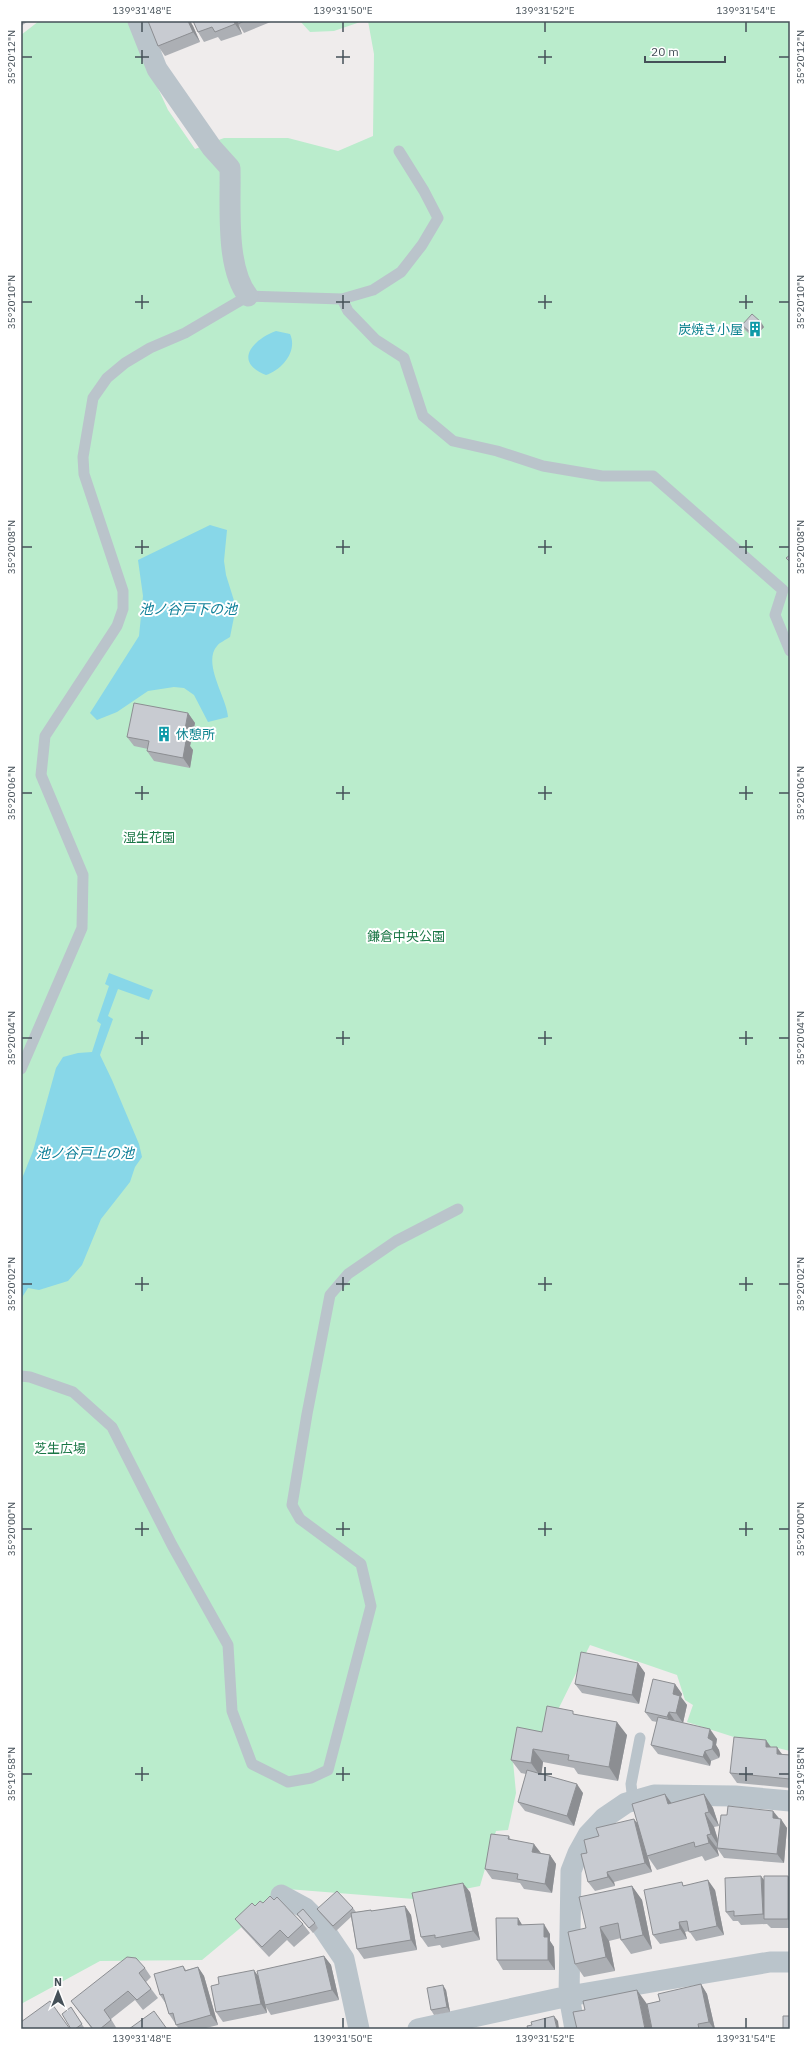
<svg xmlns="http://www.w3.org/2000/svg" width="811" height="2050" viewBox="0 0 811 2050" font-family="'IBM Plex Sans','Noto Sans JP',sans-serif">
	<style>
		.green { fill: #baeccc }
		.water { fill: #88d7e8 }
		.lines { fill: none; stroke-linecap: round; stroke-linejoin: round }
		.service { stroke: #bac4cb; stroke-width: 11 }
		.minor { stroke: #bac4cb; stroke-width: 21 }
		.wall { fill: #acafb4 }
		.shaded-wall { fill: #8c8e92 }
		.building { fill: #c8cbd1; stroke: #8c8e92 }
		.ticks { fill: none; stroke: #455058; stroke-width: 1.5 }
		.labels { text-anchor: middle; stroke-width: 4; stroke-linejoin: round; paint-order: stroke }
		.culture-label { font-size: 13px; fill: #0d838f; stroke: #fff; text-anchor: end }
		.park-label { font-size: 13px; fill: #197645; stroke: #fff }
		.water-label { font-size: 14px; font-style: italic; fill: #108099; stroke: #fff }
		.neatline { fill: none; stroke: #455058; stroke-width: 1.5 }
		.ticks-label { font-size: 10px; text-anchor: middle; fill: #455058 }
	</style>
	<rect width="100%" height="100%" fill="#efecec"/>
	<path class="green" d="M39 21H127L168 110 195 149 224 138H288L338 151 373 136 374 54 368 21H790V1751L737 1738 687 1722 693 1705 685 1700 677 1675 590 1645 547 1732 513 1761 516 1793 508 1830 496 1831 480 1886 414 1899 287 1889 202 1960 100 1961 21 2004V35Z
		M300 21H363L334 31 310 32Z"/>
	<path class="water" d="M276 331 290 334C298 351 282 370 266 375 233 362 252 340 276 331Z
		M210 525 227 530 224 561 226 575 236 607 230 637C226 640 220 642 217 646 202 663 227 698 228 717L208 722 194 695 184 688 174 687 148 691 117 712 97 720 90 713 139 636 143 596 138 560Z
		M109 973 153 990 149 1000 118 989 108 1016 113 1019 100 1055 112 1080 139 1144 142 1157 135 1167 130 1182 101 1219 82 1265 68 1281 39 1290 28 1288 21 1299V1181L33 1151 56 1068 63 1057 78 1053 92 1052 101 1024 97 1021 109 986 105 984Z"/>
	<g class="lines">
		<path class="service" d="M342 299 348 311 376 340 404 358 423 416 453 441 497 451 543 466 602 476H653L783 590 775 615 790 651
			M21 1069 82 928 83 875 41 775 45 736 117 626 123 609V591L84 474 83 457 93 398 107 378 125 363 150 348 185 333 248 296 342 299 373 290 401 272 422 245 438 218 424 191 399 151
			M21 1376 30 1377 73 1392 112 1427 172 1545 228 1645 232 1711 252 1764 288 1782 311 1778 328 1770 371 1606 361 1564 300 1519 292 1505 307 1414 330 1295 348 1274 396 1241 458 1209
			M633 1802 631 1784 640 1738"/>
		<path class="minor" d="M138 21 157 69 212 148 230 168C231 205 225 267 248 296
			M281 1895 305 1908 319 1922 344 1959 359 2029
			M418 2029 569 1996 770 1962H790
			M575 2029 569 1996 571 1871 578 1853 588 1835 604 1818 626 1803 654 1795 735 1796 790 1801"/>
	</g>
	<path class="wall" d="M21 21H26L27 22 21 26Z
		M148 21H190L193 26 200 42 165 56 158 46Z
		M193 21H273L244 33 239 25 242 34 221 41 218 37 204 42 198 32Z
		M742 325 764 327 754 338 745 330Z
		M188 713 195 723 190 746 193 750 190 768 154 761 147 751 148 749 134 746 127 737Z
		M638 1663 645 1673 639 1704 582 1693 575 1684Z
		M675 1684 682 1694 681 1697 687 1705 683 1723 717 1739 716 1745 719 1750 720 1755 719 1758 711 1761 710 1766 658 1754 651 1745 657 1722 652 1721 645 1712Z
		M575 1714 627 1735 618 1781 578 1774 574 1768 543 1762 541 1774 583 1793 574 1826 525 1811 518 1802 526 1774 521 1773 511 1760 542 1732Z
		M771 1747 782 1754 790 1755V1788L737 1783 730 1773Z
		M704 1794 713 1808 719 1826 714 1827 718 1839 727 1815 773 1811 779 1818 787 1828 784 1863 724 1858 717 1848 719 1856 705 1861 702 1856 657 1870 648 1857 652 1872 614 1882 615 1886 595 1891 588 1882 599 1836 637 1822 671 1803Z
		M509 1836 511 1840 540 1853 550 1855 556 1864 552 1893 524 1889 520 1883 492 1879 485 1869Z
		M790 1878V1928H771L767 1924 741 1925 738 1921H733L726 1912 764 1881Z
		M684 1885 715 1890 724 1935 696 1941 689 1931 685 1932 687 1939 660 1944 653 1935Z
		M632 1886 642 1900 652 1949 631 1954 621 1940V1938L609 1941 615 1971 584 1977 575 1964 586 1928Z
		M470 1892 480 1940 442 1948 440 1945 428 1947 421 1937Z
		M274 1900 303 1924 310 1933 294 1947 287 1940 269 1957 242 1928 235 1919 255 1906Z
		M405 1906 411 1915 417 1950 364 1959 357 1949 351 1917 336 1931 320 1913 317 1909 353 1908 356 1912 371 1910 372 1911Z
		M297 1914 315 1923 318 1928 313 1933Z
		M518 1918 522 1925 550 1934V1941L554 1947 555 1970H503L497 1960Z
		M324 1956 331 1965 339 2000 271 2015 266 2007 267 2013 223 2022 216 2012 219 1984 258 1975Z
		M183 1966 186 1970 198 1967 204 1976 218 2025 202 2029H179L169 2014 166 2004 160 1995Z
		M145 1968 151 1977 146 1982 158 1998 143 2010 135 2000 111 2019 117 2029H92L71 2001Z
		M701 1984 707 1994 715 2029H652L647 2004 660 2001Z
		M446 1990 450 2012 434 2015 431 2010Z
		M71 2007 85 2029H71Z"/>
	<path class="shaded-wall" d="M188 21H190L193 26 200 42 193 32Z
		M234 21H237L242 34 235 24Z
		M761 322 764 327 754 338 751 333Z
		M188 713 195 723 190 746 193 750 190 768 183 758V740Z
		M638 1663 645 1673 639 1704 632 1695Z
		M675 1684 682 1694 681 1697 687 1705 683 1723 676 1713 673 1694Z
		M669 1712 675 1721 674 1726 667 1717Z
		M617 1722 627 1735 618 1781 609 1767Z
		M710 1729 717 1739 716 1745 719 1750 720 1755 719 1758 712 1749 708 1738Z
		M766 1740 773 1750 766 1747Z
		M777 1747 784 1757 777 1754Z
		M533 1749 543 1762 541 1777 531 1763Z
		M705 1751 711 1761 710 1766 703 1757Z
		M577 1784 583 1793 574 1826 567 1816Z
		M665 1794 675 1808 668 1804Z
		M704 1794 713 1808 719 1826 709 1812Z
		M773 1811 780 1820 773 1818Z
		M705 1813 714 1827 720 1848 711 1834Z
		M634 1819 641 1828 647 1856 648 1857 652 1872 645 1863Z
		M781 1819 787 1828 784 1863 777 1854Z
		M707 1835 717 1848 719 1856 709 1843Z
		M534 1844 541 1853 532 1852Z
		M550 1855 556 1864 552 1893 545 1884Z
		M607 1872 614 1882 615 1886 608 1877Z
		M761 1876 768 1885 766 1919 763 1914Z
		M788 1876 790 1878V1922L788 1919Z
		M708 1880 715 1890 724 1935 717 1926Z
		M463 1883 470 1892 480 1940 473 1931Z
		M632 1886 642 1900 652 1949 643 1935Z
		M405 1906 411 1915 417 1950 411 1940Z
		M518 1918 524 1928 518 1925Z
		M679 1922 685 1932 687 1939 680 1929Z
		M544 1924 550 1934V1941L554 1947 555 1970 548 1960 544 1937Z
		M600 1927 609 1941 615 1971 606 1957Z
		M324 1956 331 1965 339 2000 332 1990Z
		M198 1967 204 1976 218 2025 211 2015Z
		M254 1970 261 1980 265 2005 266 2007 267 2013 261 2004Z
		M701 1984 707 1994 715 2029H714L709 2022Z
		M443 1985 446 1990 450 2012 447 2007Z
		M637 1990 647 2004 652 2029H645Z
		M554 2016 558 2021 559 2029H557Z"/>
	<path class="building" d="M148 21H188L193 32 158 46Z
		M193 21H234L235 24 215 32 212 27 198 32Z
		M237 21H244L238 24Z
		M752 314 761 322 751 333 742 325Z
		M790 555V562L786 558Z
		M134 703 188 713 183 740 186 741 183 758 147 751 149 741 127 737Z
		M581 1652 638 1663 632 1695 575 1684Z
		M653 1679 675 1684 673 1694 680 1696 676 1713 669 1712 667 1717 645 1712Z
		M547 1706 573 1711V1714L617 1722 609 1767 568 1760 569 1755 533 1749 531 1763 511 1760 517 1727 542 1732Z
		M658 1717 710 1729 708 1738 713 1741V1745L712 1749 705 1751 703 1757 651 1745Z
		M734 1737 766 1740V1747H777V1754L790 1755V1779L730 1773Z
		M527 1770 577 1784 567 1816 518 1802Z
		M665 1794 668 1804 704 1794 709 1812 705 1813 711 1834 707 1835 709 1843 695 1847 694 1842 647 1856 632 1804Z
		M728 1806 773 1811V1818L781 1819 777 1854 717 1848 721 1815H727Z
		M634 1819 645 1863 607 1872 608 1877 588 1882 581 1854 587 1853 584 1840 599 1836 596 1828Z
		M491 1834 509 1836 508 1839 534 1844 532 1852 550 1855 545 1884 517 1879 518 1874 485 1869Z
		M761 1876 763 1914 734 1916V1911L726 1912 725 1878Z
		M764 1876H788V1919H764Z
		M708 1880 717 1926 689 1932 687 1921 679 1922 680 1929 653 1935 644 1890 682 1882 683 1886Z
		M463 1883 473 1931 435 1938V1935L421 1937 412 1893Z
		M632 1886 643 1935 621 1940 618 1923 600 1927 606 1957 575 1964 568 1932 586 1928 579 1897Z
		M337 1891 353 1908 333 1926 317 1909Z
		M270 1896 274 1900 277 1897 303 1924 288 1938 280 1930 262 1947 235 1919 252 1903 255 1906 260 1901 263 1903Z
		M405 1906 411 1940 357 1949 351 1913 371 1910V1911Z
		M303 1909 315 1923 309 1928 297 1914Z
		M496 1918H518V1925L544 1924V1937H548V1960H497Z
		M324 1956 332 1990 265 2005 257 1971Z
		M127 1957 136 1958 145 1968 139 1973 151 1989 137 2000 128 1991 104 2010 111 2020 100 2029H93L71 2001Z
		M183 1966 185 1971 198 1967 211 2015 176 2025 173 2013 169 2014 163 1994 160 1995 154 1974Z
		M254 1970 261 2004 216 2012 211 1986 219 1984 218 1977Z
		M701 1984 709 2022 698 2024 699 2029H652L647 2004 660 2001 658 1994Z
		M443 1985 447 2007 431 2010 427 1988Z
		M637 1990 645 2029H577L573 2012 585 2010 583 2001Z
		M50 2001 70 2029H21V2022Z
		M71 2007 82 2024 75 2029H71L62 2014Z
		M154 2011 167 2029H129Z
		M554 2016 557 2029H528L527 2026 532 2025 531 2022Z
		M783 2016H790V2029H783Z"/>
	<path class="ticks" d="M142 22V32M343 22V32M545 22V32M746 22V32M142 50V64M343 50V64M545 50V64M22 57H32M135 57H149M336 57H350M538 57H552M779 57H789M142 295V309M343 295V309M545 295V309M746 295V309M22 302H32M135 302H149M336 302H350M538 302H552M739 302H753M779 302H789M142 540V554M343 540V554M545 540V554M746 540V554M22 547H32M135 547H149M336 547H350M538 547H552M739 547H753M779 547H789M142 786V800M343 786V800M545 786V800M746 786V800M22 793H32M135 793H149M336 793H350M538 793H552M739 793H753M779 793H789M142 1031V1045M343 1031V1045M545 1031V1045M746 1031V1045M22 1038H32M135 1038H149M336 1038H350M538 1038H552M739 1038H753M779 1038H789M142 1277V1291M343 1277V1291M545 1277V1291M746 1277V1291M22 1284H32M135 1284H149M336 1284H350M538 1284H552M739 1284H753M779 1284H789M142 1522V1536M343 1522V1536M545 1522V1536M746 1522V1536M22 1529H32M135 1529H149M336 1529H350M538 1529H552M739 1529H753M779 1529H789M142 1767V1781M343 1767V1781M545 1767V1781M746 1767V1781M22 1774H32M135 1774H149M336 1774H350M538 1774H552M739 1774H753M779 1774H789M142 2018V2028M343 2018V2028M545 2018V2028M746 2018V2028"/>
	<defs>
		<g id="building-bare" transform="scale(1.2)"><path d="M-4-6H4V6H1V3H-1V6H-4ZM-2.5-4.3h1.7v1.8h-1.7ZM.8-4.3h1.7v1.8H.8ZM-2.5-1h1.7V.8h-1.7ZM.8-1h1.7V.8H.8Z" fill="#0f9aa8" stroke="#fff" stroke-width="2.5" paint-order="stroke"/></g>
	</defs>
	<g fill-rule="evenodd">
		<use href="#building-bare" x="755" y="329"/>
		<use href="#building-bare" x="164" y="734"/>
	</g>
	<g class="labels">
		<g class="culture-label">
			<text x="743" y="334">炭焼き小屋</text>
			<text x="176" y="739" text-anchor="start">休憩所</text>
		</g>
		<g class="park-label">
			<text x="149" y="842">湿生花園</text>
			<text x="406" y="941">鎌倉中央公園</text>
			<text x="60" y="1453">芝生広場</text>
		</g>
		<g class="water-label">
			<text x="188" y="614">池ノ谷戸下の池</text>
			<text x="85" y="1158">池ノ谷戸上の池</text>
		</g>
	</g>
	<rect width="811" height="2050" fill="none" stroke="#ffffff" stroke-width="44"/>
	<g transform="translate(58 1992)" stroke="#ffffff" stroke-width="3" paint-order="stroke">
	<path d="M0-3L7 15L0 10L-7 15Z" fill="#455058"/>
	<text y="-6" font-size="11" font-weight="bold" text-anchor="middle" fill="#455058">N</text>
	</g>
	<path d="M645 56v6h80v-6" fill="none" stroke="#455058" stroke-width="2"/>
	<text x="651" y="56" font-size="12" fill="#455058" stroke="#ffffff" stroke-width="3" paint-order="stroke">20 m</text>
	<rect x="22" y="22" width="767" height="2006" class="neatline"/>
	<g class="ticks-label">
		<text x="142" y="14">139°31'48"E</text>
		<text x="343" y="14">139°31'50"E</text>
		<text x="545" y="14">139°31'52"E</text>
		<text x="746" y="14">139°31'54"E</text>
		<text transform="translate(11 57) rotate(-90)" y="4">35°20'12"N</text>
		<text transform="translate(800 57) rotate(-90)" y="4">35°20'12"N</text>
		<text transform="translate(11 302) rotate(-90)" y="4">35°20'10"N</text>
		<text transform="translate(800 302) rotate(-90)" y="4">35°20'10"N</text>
		<text transform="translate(11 547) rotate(-90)" y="4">35°20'08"N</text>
		<text transform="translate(800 547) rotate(-90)" y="4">35°20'08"N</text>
		<text transform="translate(11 793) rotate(-90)" y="4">35°20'06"N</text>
		<text transform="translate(800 793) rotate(-90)" y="4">35°20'06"N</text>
		<text transform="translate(11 1038) rotate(-90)" y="4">35°20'04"N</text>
		<text transform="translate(800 1038) rotate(-90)" y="4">35°20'04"N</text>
		<text transform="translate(11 1284) rotate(-90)" y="4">35°20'02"N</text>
		<text transform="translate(800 1284) rotate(-90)" y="4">35°20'02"N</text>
		<text transform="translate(11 1529) rotate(-90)" y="4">35°20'00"N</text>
		<text transform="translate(800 1529) rotate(-90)" y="4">35°20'00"N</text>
		<text transform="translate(11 1774) rotate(-90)" y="4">35°19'58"N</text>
		<text transform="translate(800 1774) rotate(-90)" y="4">35°19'58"N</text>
		<text x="142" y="2042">139°31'48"E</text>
		<text x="343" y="2042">139°31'50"E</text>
		<text x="545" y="2042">139°31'52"E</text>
		<text x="746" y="2042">139°31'54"E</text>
	</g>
</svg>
